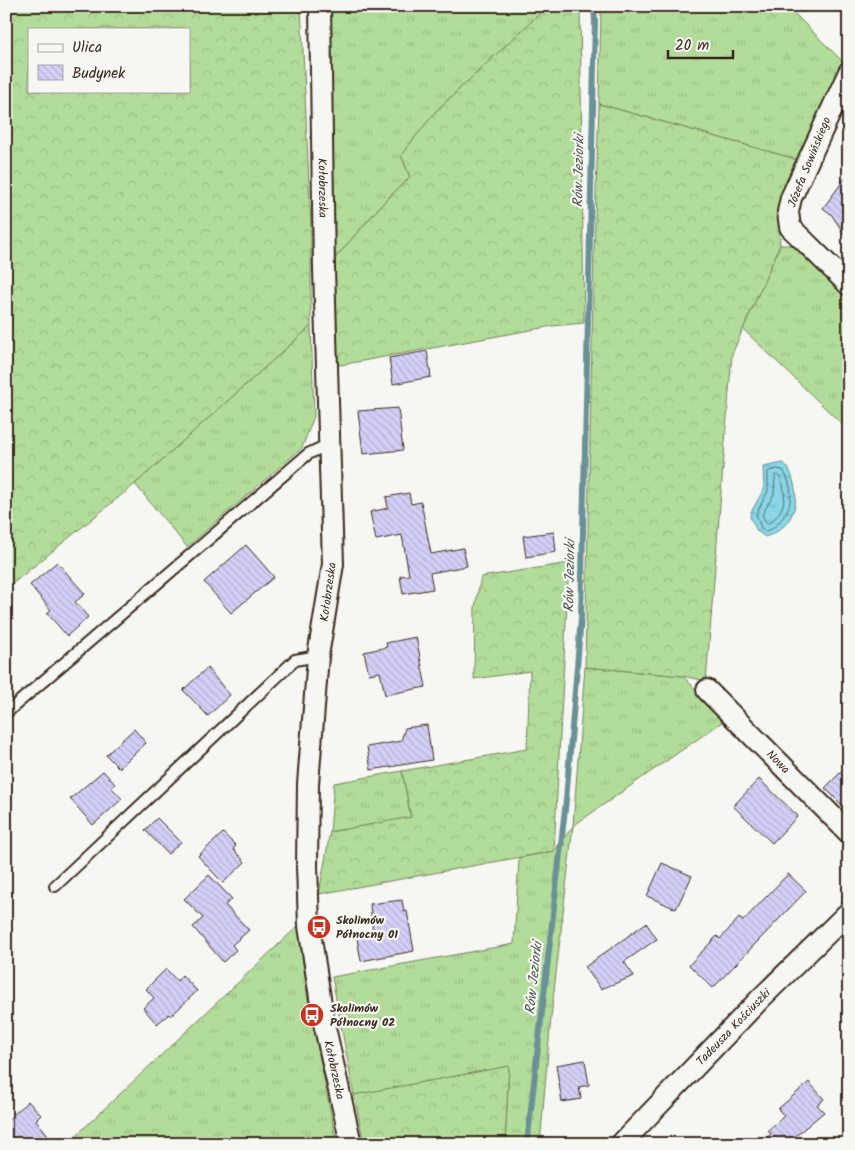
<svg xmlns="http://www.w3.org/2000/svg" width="855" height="1150" viewBox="0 0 855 1150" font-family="Kalam,sans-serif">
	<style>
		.grass { fill: url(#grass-tufts); stroke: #76835c }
		.forest { fill: url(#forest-crowns); stroke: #76835c; fill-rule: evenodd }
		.water { fill: url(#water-ripples); stroke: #699196 }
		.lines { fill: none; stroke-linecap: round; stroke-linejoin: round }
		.shore { stroke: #5a6f6e; stroke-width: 1 }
		.stream { stroke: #699196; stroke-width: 6 }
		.building { fill: url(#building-back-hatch); stroke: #3b2a1e }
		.service-casing { stroke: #3b2a1e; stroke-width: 14 }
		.minor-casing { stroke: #3b2a1e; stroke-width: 24 }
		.service { stroke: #f6f6f2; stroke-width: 10 }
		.minor { stroke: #f6f6f2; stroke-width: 20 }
		.labels { text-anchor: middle; stroke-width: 4.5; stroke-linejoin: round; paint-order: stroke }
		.street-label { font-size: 12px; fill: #3b2a1e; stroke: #f6f6f2 }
		.poi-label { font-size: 12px; font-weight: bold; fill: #3b2a1e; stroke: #f6f6f2; text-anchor: start }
		.water-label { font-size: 14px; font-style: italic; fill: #4e5550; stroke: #f6f6f2 }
	</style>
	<defs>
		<pattern id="grass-tufts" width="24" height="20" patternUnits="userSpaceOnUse" patternTransform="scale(1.25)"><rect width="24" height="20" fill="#b2dc99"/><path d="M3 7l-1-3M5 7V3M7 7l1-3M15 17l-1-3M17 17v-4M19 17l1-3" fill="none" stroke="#9abd83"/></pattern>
		<pattern id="forest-crowns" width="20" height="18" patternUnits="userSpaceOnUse" patternTransform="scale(1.25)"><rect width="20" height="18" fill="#b2dc99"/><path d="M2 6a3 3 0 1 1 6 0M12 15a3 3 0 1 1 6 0" fill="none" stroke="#9abd83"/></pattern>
		<pattern id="water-ripples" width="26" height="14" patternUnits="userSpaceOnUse" patternTransform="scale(1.25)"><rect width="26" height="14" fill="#88d6e6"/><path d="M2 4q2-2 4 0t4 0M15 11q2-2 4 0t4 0" fill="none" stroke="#76b8c5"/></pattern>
		<pattern id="building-back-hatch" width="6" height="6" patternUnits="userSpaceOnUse" patternTransform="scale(1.25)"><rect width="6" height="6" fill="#d3cff7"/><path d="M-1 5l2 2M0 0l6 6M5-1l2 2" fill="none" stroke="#b6b2d3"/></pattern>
	</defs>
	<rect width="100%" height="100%" fill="#f6f6f2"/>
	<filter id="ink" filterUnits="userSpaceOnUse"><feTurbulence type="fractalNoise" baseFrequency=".02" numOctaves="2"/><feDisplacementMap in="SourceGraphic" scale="10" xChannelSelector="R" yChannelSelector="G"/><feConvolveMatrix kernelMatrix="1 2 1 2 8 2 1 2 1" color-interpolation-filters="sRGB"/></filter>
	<g filter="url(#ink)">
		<path class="grass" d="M325 6H548L437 110 401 155 410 177 383 203 331 263Z
			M604 6H787L843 62 799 160 599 104 601 10Z
			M780 245H801L849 293V427L847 429 743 329Z
			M311 326 314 416 302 448 187 547 135 484Z
			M585 667 683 676 725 720 573 826 551 1017 540 1144H505L509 1067 354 1095 332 977 514 944 519 858 554 851 573 826Z
			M402 771 411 818 330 832 334 783Z
			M298 926 308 1000 337 1144H67Z"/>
		<path class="forest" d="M6 6H301L311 228V326L135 484 6 589ZM29 29H189V91H29Z
			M548 6H580L584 323 552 326 335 366 331 263 383 203 410 177 401 155 437 110Z
			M599 104 799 160 779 209 780 245 732 354 706 681 683 676 585 667 594 249Z
			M569 563 554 851 319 894 330 832 411 817 402 771 527 749 530 671 474 679 475 607 481 577Z
			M509 1066 505 1144H364L354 1095Z"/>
		<path class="water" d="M783 463C789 467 791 473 793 480 801 505 791 529 765 537L757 531 750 517 751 512 764 489 763 467Z"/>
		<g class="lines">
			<path class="shore" d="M777 469 783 470C794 489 794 507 778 523 773 528 771 530 765 531L761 528 756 514 768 491V472Z
				M776 475 779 476C789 493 785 514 767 524L762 515 774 494 775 477Z"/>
			<path class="stream" d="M527 1144 566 800 581 618 595 21 594 6"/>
		</g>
		<path class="building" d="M849 173V241L831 214 823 208Z
			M427 351 431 377 393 384 389 358Z
			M398 408 403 450 363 454 358 411Z
			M409 493 411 504 421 502 431 554 463 548 467 566 430 573 433 589 403 594 400 576 409 575 402 535 376 540 370 512 388 508 386 497Z
			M554 532 556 552 526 557 523 536Z
			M246 545 274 577 231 613 204 582Z
			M57 562 85 594 75 602 88 617 67 636 47 613 51 610 30 585Z
			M416 637 426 687 385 695 380 672 369 674 364 652 387 647 386 643Z
			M207 668 230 695 208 716 183 690Z
			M427 725 432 760 371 770 367 747 401 741 405 728Z
			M134 729 146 743 119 768 106 755Z
			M849 764V812L825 788Z
			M103 771 115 784 111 787 122 799 93 825 70 799Z
			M759 779 798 816 772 843 733 806Z
			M157 818 181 842 168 854 145 830Z
			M223 833 236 846 233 849 245 862 223 883 198 856Z
			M662 863 692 876 676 909 647 896Z
			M788 874 806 891 713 988 689 965 717 936 720 939 739 918 743 921Z
			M209 875 232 899 225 905 249 930 232 945 236 950 223 962 193 927 203 918 184 899Z
			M402 900 404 912 407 911 414 951 361 961 357 938 373 935 370 904Z
			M646 923 657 939 624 962 634 976 601 989 585 967Z
			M166 969 177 981 182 975 197 991 171 1016 169 1014 157 1024 143 1008 154 998 146 989Z
			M585 1060 589 1085 579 1087 581 1099 562 1102 556 1065Z
			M809 1082 824 1099 817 1105 824 1112 786 1144H759L771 1134 768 1130 784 1116 778 1109Z
			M28 1101 41 1115 36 1120 55 1144H6V1122Z"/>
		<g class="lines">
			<g class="service-casing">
				<path id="service" d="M6 713 308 454 329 444
					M55 886 295 660 318 656"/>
			</g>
			<g class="minor-casing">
				<g id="minor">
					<path id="s1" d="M320 6 324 269 333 564 318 656 308 784 307 866 309 926 324 1023 351 1144"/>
					<path d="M849 72 791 198 788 212 790 227 849 285"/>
					<path id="s2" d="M707 690 849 833"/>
					<path id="s3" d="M621 1144 762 997 849 912"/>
				</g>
			</g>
			<use href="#service" class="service"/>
			<use href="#minor" class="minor"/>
		</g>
	</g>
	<defs>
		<g id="bus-disc" transform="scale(1.25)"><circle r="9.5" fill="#c8321e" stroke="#f6f6f2"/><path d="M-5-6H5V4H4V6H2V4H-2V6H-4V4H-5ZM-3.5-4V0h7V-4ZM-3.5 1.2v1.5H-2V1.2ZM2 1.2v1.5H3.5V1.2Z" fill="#fff"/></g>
	</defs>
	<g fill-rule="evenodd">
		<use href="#bus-disc" x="319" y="927"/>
		<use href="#bus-disc" x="312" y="1015"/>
	</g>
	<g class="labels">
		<g class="street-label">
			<text transform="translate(809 162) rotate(-68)" y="4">Józefa Sowińskiego</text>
			<text dy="4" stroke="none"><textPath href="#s1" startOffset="182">Kołobrzeska</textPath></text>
			<text transform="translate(328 592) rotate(-82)" y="4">Kołobrzeska</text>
			<text dy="4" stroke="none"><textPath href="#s2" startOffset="101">Nowa</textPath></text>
			<text dy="4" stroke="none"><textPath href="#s3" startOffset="162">Tadeusza Kościuszki</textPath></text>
			<text dy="4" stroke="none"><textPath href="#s1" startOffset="1068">Kołobrzeska</textPath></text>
		</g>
		<g class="poi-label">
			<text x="336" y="924">Skolimów<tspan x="336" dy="14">Północny 01</tspan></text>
			<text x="330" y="1012">Skolimów<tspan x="330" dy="14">Północny 02</tspan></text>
		</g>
		<g class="water-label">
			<text transform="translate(578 171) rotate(-89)" y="5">Rów Jeziorki</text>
			<text transform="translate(569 576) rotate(-89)" y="5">Rów Jeziorki</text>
			<text transform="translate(533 978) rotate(-84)" y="5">Rów Jeziorki</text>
		</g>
	</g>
	<rect width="855" height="1150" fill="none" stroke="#f6f6f2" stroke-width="25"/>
	<rect x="12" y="12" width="830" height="1125" fill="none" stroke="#3b2a1e" stroke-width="2" filter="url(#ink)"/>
	<rect x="28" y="28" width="162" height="65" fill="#f6f6f2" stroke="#aba49d"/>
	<rect x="38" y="44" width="25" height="8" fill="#f6f6f2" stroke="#aba49d"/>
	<text x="72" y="52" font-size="15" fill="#3b2a1e">Ulica</text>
	<rect x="38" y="65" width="25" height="15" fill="url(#building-back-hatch)" stroke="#aba49d"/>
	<text x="72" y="78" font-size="15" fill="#3b2a1e">Budynek</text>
	<path d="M668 50v8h65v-8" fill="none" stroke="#3b2a1e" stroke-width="2.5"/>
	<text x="675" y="50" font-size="15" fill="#3b2a1e" stroke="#f6f6f2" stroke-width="4" paint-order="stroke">20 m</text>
</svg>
